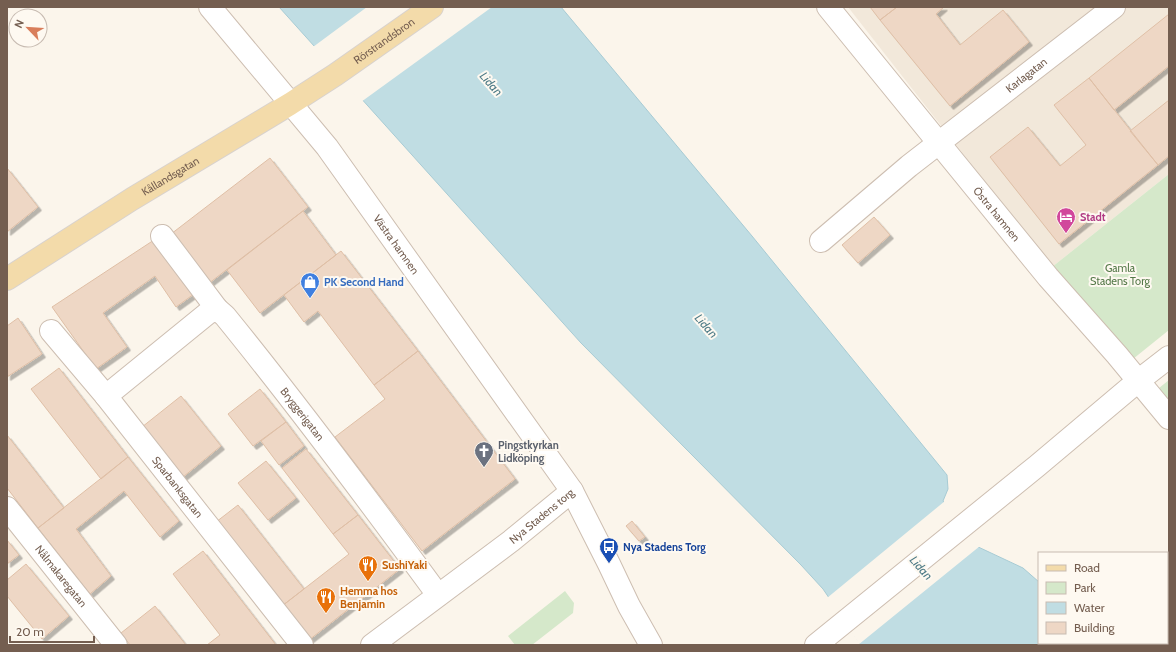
<svg xmlns="http://www.w3.org/2000/svg" width="1176" height="652" viewBox="0 0 1176 652" font-family="Cabin,sans-serif">
	<style>
		.residential { fill: #f2e8da }
		.green { fill: #d5e8ca }
		.water { fill: #c0dde3; stroke: #a7cbd4 }
		.pier { fill: #fbf5eb }
		.building { fill: #eed7c5; stroke: #dfbfa6; filter: url(#shadow) }
		.lines { fill: none; stroke-linecap: round; stroke-linejoin: round }
		.minor-casing { stroke: #cdbeb1; stroke-width: 24 }
		.major-casing { stroke: #d8d2ce; stroke-width: 24 }
		.minor { stroke: #fff; stroke-width: 22 }
		.major { stroke: #f3dbaa; stroke-width: 22 }
		.labels { text-anchor: middle; stroke-width: 4; stroke-linejoin: round; paint-order: stroke }
		.street-label { font-size: 11px; fill: #745e50; stroke: #fef9f1 }
		.hotel-label { font-size: 11px; font-weight: bold; fill: #b23c85; stroke: #fef9f1; text-anchor: start }
		.park-label { font-size: 11px; fill: #547848; stroke: #fef9f1 }
		.shop-label { font-size: 11px; font-weight: bold; fill: #366cbe; stroke: #fef9f1; text-anchor: start }
		.worship-label { font-size: 11px; font-weight: bold; fill: #5b616d; stroke: #fef9f1; text-anchor: start }
		.transit-label { font-size: 11px; font-weight: bold; fill: #164399; stroke: #fef9f1; text-anchor: start }
		.food-label { font-size: 11px; font-weight: bold; fill: #c56008; stroke: #fef9f1; text-anchor: start }
		.water-label { font-size: 12px; font-style: italic; fill: #4b7985; stroke: #fef9f1 }
	</style>
	<defs>
		<filter id="shadow"><feDropShadow dx="3.5" dy="3.5" stdDeviation="0" flood-color="#0004"/></filter>
	</defs>
	<rect width="100%" height="100%" fill="#fbf5eb"/>
	<path class="residential" d="M848 7H1169V174L1052 267Z"/>
	<path class="green" d="M1169 174V330L1128 363 1052 267Z
		M1169 380V412L1154 392Z
		M565 591 574 603 573 613 532 645H515L508 636Z"/>
	<path class="water" d="M279 7H561L752 236 947 475 948 489 943 501 974 545 1023 568 1039 582V643H1101L1103 645H860L859 642 823 589 801 565 581 343Z"/>
	<path class="pier" d="M367 7H492L361 102 313 47Z
		M945 501 975 544 980 546 858 645V642L827 598Z"/>
	<path class="building" d="M870 7H897L880 20Z
		M897 7H944L936 14 960 45 1003 10 1029 42 950 106 880 20Z
		M1169 14V66L1114 110 1089 78Z
		M1089 78 1158 165 1059 244 990 157 1028 127 1060 166 1086 145 1054 105Z
		M1169 100V156L1158 165 1130 131Z
		M270 158 308 207 208 284 171 234Z
		M7 168 38 207 7 232Z
		M303 211 336 255 260 313 227 270Z
		M874 217 890 235 858 263 842 245Z
		M154 240 194 294 176 307 155 276 103 313 127 347 96 369 52 307Z
		M341 251 418 351 374 385 318 311 304 322 284 295Z
		M18 318 42 354 7 377V326Z
		M418 351 515 479 422 551 335 437 385 399 374 385Z
		M59 368 128 457 101 479 31 389Z
		M260 389 286 422 253 446 228 414Z
		M181 396 221 446 183 477 142 427Z
		M286 422 304 446 279 465 261 441Z
		M7 435 64 508 38 528 7 488Z
		M306 449 358 515 333 534 282 468Z
		M128 457 179 521 160 537 124 491 76 529 111 576 90 594 38 528Z
		M266 461 296 498 268 520 238 483Z
		M238 505 304 589 282 606 216 522Z
		M358 515 400 569 309 640 282 606 349 554 333 534Z
		M632 521 645 537 639 541 626 526Z
		M7 540 19 555 7 564Z
		M203 551 276 645H207L220 635 173 574Z
		M26 564 69 616 42 639 7 596V580Z
		M155 606 186 645H130L121 633Z"/>
	<g class="lines">
		<g class="minor-casing">
			<g id="minor">
				<path id="s1" d="M210 7 327 147 572 491 609 564 629 606 651 645"/>
				<path id="s2" d="M828 7 1048 277 1117 355 1169 418"/>
				<path id="s3" d="M162 236 217 309 225 316C299 407 369 501 438 595"/>
				<path id="s4" d="M821 241 909 166 1114 7"/>
				<path id="s5" d="M51 331 106 396 302 645"/>
				<path d="M106 396 208 313 217 309"/>
				<path id="s6" d="M7 508 116 645"/>
				<path id="s7" d="M372 645 511 541 572 491"/>
				<path d="M816 645 1037 466 1138 381 1169 357"/>
			</g>
		</g>
		<g class="major-casing">
			<g id="major">
				<path id="s8" d="M7 279 132 199 290 104 335 75 432 7"/>
			</g>
		</g>
		<use href="#minor" class="minor"/>
		<use href="#major" class="major"/>
	</g>
	<defs>
		<g id="hotel-pin" transform="scale(1)"><path d="M0 17L-7.5 6A9.5 9.5 0 1 1 7.5 6Z" fill="#d1479c" stroke="#fef9f1"/><path d="M-6-4.5h1.5V1H6V5H4.5V3h-9V5H-6ZM-4 0a1.8 1.8 0 1 1 3.6 0ZM.5 0V-2.5h3Q6-2.5 6 0Z" fill="#fff"/></g>
		<g id="shop-pin" transform="scale(1)"><path d="M0 17L-7.5 6A9.5 9.5 0 1 1 7.5 6Z" fill="#3f7fe0" stroke="#fef9f1"/><path d="M-5-2.5h2.3a2.7 3.5 0 0 1 5.4 0H5L5.5 6h-11ZM-1.5-2.5h3a1.5 2.3 0 0 0-3 0Z" fill="#fff"/></g>
		<g id="church-pin" transform="scale(1)"><path d="M0 17L-7.5 6A9.5 9.5 0 1 1 7.5 6Z" fill="#6b7280" stroke="#fef9f1"/><path d="M-1.2-6h2.4v3.5h3.3v2.4h-3.3V6h-2.4V-.1h-3.3v-2.4h3.3Z" fill="#fff"/></g>
		<g id="bus-pin" transform="scale(1)"><path d="M0 17L-7.5 6A9.5 9.5 0 1 1 7.5 6Z" fill="#1a4fb4" stroke="#fef9f1"/><path d="M-5-6H5V4H4V6H2V4H-2V6H-4V4H-5ZM-3.5-4V0h7V-4ZM-3.5 1.2v1.5H-2V1.2ZM2 1.2v1.5H3.5V1.2Z" fill="#fff"/></g>
		<g id="restaurant-pin" transform="scale(1)"><path d="M0 17L-7.5 6A9.5 9.5 0 1 1 7.5 6Z" fill="#e8710a" stroke="#fef9f1"/><path d="M-5-6h1v4h1v-4h1v4h1v-4h1v5L-1.5 .5V6h-2V.5L-5-1ZM5-6V6H3V1.5H1.5Q1.5-4 5-6Z" fill="#fff"/></g>
	</defs>
	<g fill-rule="evenodd">
		<use href="#hotel-pin" x="1066" y="217"/>
		<use href="#shop-pin" x="310" y="282"/>
		<use href="#church-pin" x="484" y="451"/>
		<use href="#bus-pin" x="609" y="547"/>
		<use href="#restaurant-pin" x="368" y="565"/>
		<use href="#restaurant-pin" x="326" y="597"/>
	</g>
	<g class="labels">
		<g class="street-label">
			<text dy="4" stroke="none"><textPath href="#s8" startOffset="446">Rörstrandsbron</textPath></text>
			<text dy="4" stroke="none"><textPath href="#s4" startOffset="264">Karlagatan</textPath></text>
			<text dy="4" stroke="none"><textPath href="#s8" startOffset="193">Kållandsgatan</textPath></text>
			<text dy="4" stroke="none"><textPath href="#s2" startOffset="267">Östra hamnen</textPath></text>
			<text dy="4" stroke="none"><textPath href="#s1" startOffset="302">Västra hamnen</textPath></text>
			<text dy="4" stroke="none"><textPath href="#s3" startOffset="227">Bryggerigatan</textPath></text>
			<text dy="4" stroke="none"><textPath href="#s5" startOffset="201">Sparbanksgatan</textPath></text>
			<text dy="4" stroke="none"><textPath href="#s7" startOffset="213">Nya Stadens torg</textPath></text>
			<text dy="4" stroke="none"><textPath href="#s6" startOffset="87">Nålmakaregatan</textPath></text>
		</g>
		<g class="hotel-label">
			<text x="1080" y="221">Stadt</text>
		</g>
		<g class="park-label">
			<text x="1120" y="272">Gamla<tspan x="1120" dy="13">Stadens Torg</tspan></text>
		</g>
		<g class="shop-label">
			<text x="324" y="286">PK Second Hand</text>
		</g>
		<g class="worship-label">
			<text x="498" y="449">Pingstkyrkan<tspan x="498" dy="13">Lidköping</tspan></text>
		</g>
		<g class="transit-label">
			<text x="623" y="551">Nya Stadens Torg</text>
		</g>
		<g class="food-label">
			<text x="382" y="569">SushiYaki</text>
			<text x="340" y="595">Hemma hos<tspan x="340" dy="13">Benjamin</tspan></text>
		</g>
		<g class="water-label">
			<text transform="translate(491 84) rotate(48)" y="4">Lidan</text>
			<text transform="translate(706 326) rotate(48)" y="4">Lidan</text>
			<text transform="translate(921 568) rotate(48)" y="4">Lidan</text>
		</g>
	</g>
	<rect width="1176" height="652" fill="none" stroke="#745e50" stroke-width="16"/>
	<rect x="1038" y="552" width="130" height="92" fill="#fef9f1" stroke="#c7bbb1"/>
	<rect x="1046" y="565" width="20" height="6" fill="#f3dbaa" stroke="#c7bbb1"/>
	<text x="1074" y="572" font-size="12" fill="#745e50">Road</text>
	<rect x="1046" y="582" width="20" height="12" fill="#d5e8ca" stroke="#c7bbb1"/>
	<text x="1074" y="592" font-size="12" fill="#745e50">Park</text>
	<rect x="1046" y="602" width="20" height="12" fill="#c0dde3" stroke="#c7bbb1"/>
	<text x="1074" y="612" font-size="12" fill="#745e50">Water</text>
	<rect x="1046" y="622" width="20" height="12" fill="#eed7c5" stroke="#c7bbb1"/>
	<text x="1074" y="632" font-size="12" fill="#745e50">Building</text>
	<g transform="translate(28 28) rotate(295)"><circle r="19" fill="#fef9f1" stroke="#c7bbb1"/>
	<path d="M0-3L7 15L0 10L-7 15Z" fill="#d97e5b"/>
	<text y="-6" font-size="11" font-weight="bold" text-anchor="middle" fill="#745e50">N</text>
	</g>
	<path d="M10 636v6h84v-6" fill="none" stroke="#745e50" stroke-width="2"/>
	<text x="16" y="636" font-size="12" fill="#745e50" stroke="#fef9f1" stroke-width="3" paint-order="stroke">20 m</text>
</svg>
